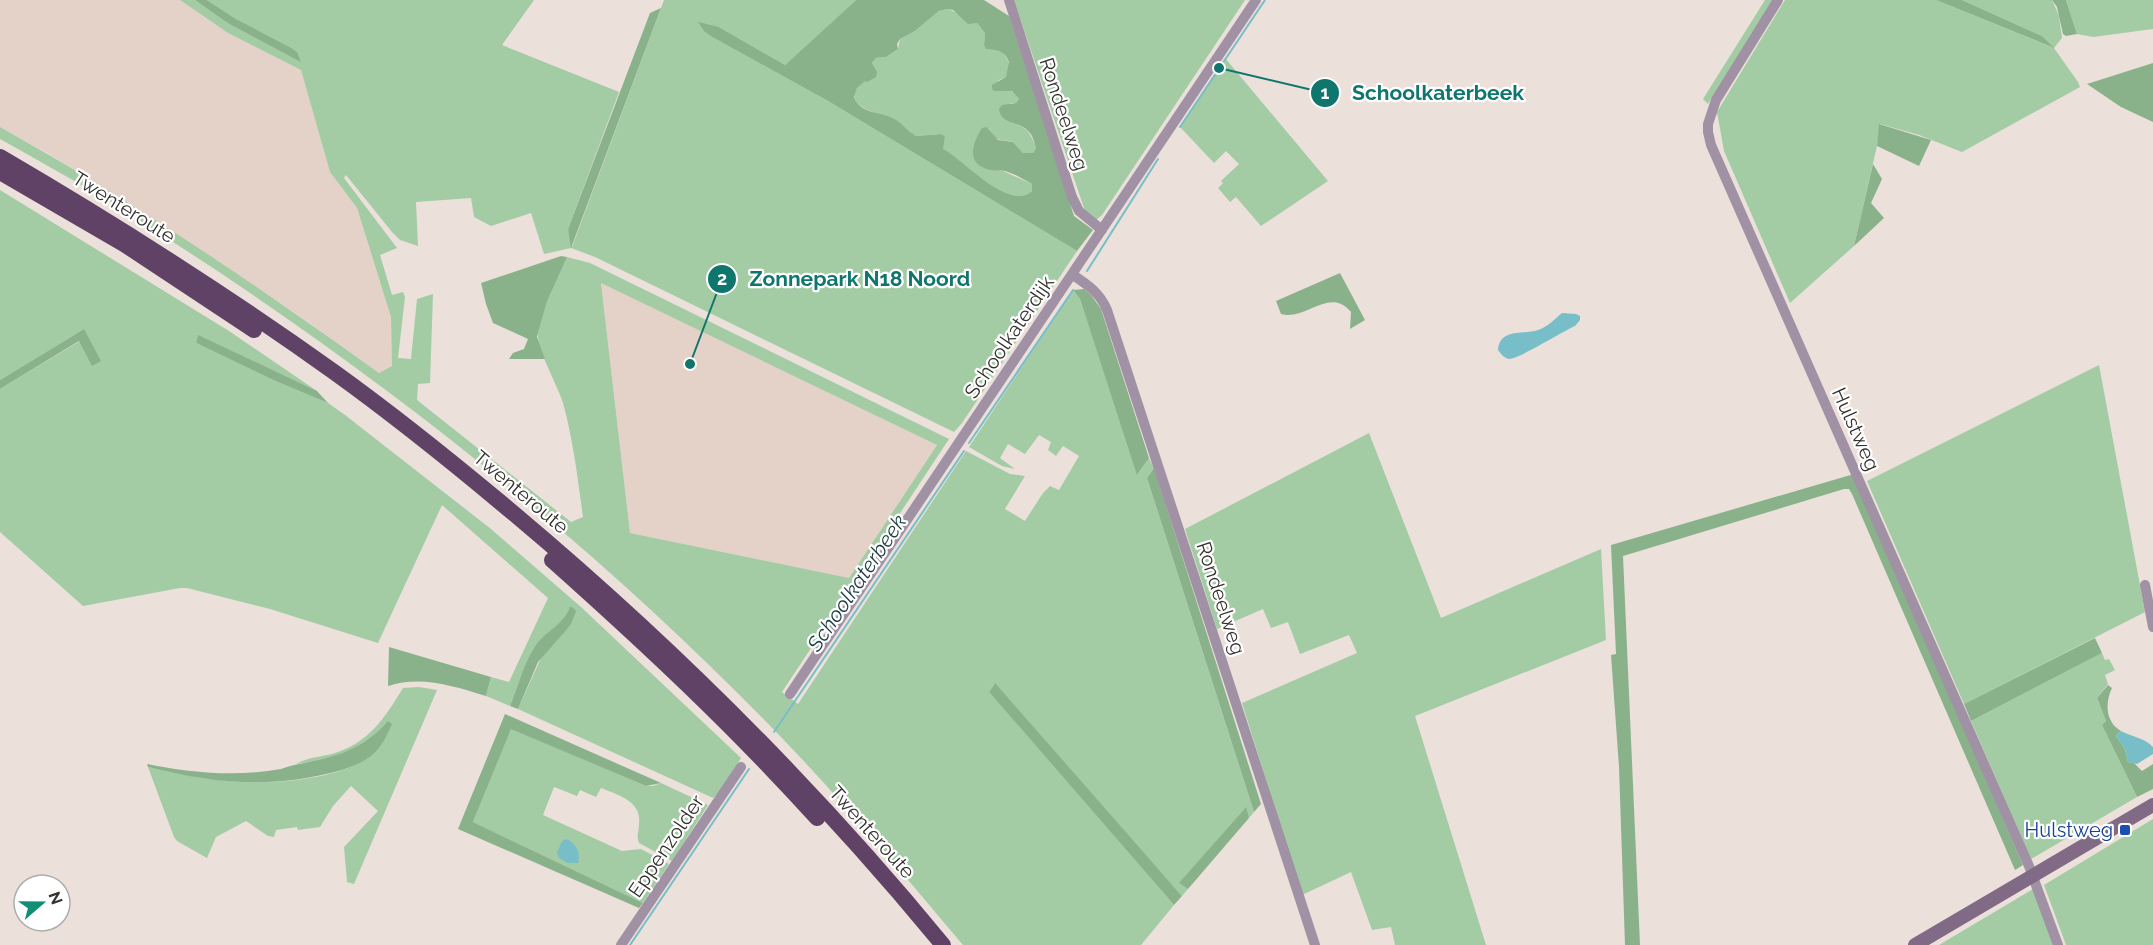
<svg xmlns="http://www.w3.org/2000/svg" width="2153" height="945" viewBox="0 0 2153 945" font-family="Raleway,sans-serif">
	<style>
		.built { fill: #e4d2c9 }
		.green { fill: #a3cca5; fill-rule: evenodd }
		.forest { fill: #89b28b; fill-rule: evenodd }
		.water { fill: #78bec9 }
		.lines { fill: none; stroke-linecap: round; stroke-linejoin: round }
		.stream { stroke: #78bec9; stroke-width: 2 }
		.minor { stroke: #a191a4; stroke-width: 10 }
		.secondary { stroke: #816a85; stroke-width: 14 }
		.trunk { stroke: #604266; stroke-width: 16 }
		.transit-dot { fill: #1a4fb4; stroke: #fff; stroke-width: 2 }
		.labels { text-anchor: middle; stroke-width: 4.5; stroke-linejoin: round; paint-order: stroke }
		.street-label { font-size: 20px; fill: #363230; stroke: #fff }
		.transit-label { font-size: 20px; fill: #164399; stroke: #fff; text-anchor: end }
		.water-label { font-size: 21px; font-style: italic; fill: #1a3c41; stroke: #fff }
		.leader { fill: none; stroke: #0f766e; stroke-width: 2 }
		.callout-dot { fill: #0f766e; stroke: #fff; stroke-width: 2 }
		.mark-label { font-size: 18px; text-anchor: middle; font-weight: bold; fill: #fff }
		.callout-label { font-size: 21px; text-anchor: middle; font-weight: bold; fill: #0f766e; stroke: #fff; stroke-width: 4.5; stroke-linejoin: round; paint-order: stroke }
	</style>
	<rect width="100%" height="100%" fill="#ebe0da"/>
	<path class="built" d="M0 0H180L228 33 301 70 330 172 357 208 391 317 392 366 379 373 304 319 196 247 49 154 0 127Z
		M601 282 937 445 849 578 630 533Z"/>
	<path class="green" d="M180 0H195L226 22 297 53 236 19 207 0H534L502 45 619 92 568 229 572 247 664 0H856L785 65 719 27 714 38 828 101 1077 251 962 423 954 432 595 257 571 248 544 254 531 213 491 226 474 217 471 198 416 202 418 246 400 240 392 232 346 175 344 178 397 248 380 255 392 295 403 292 405 297 398 358 411 359 417 299 433 294 430 383 418 384 417 400 571 522 583 517C578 480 573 439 563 403 558 386 537 350 538 335 539 310 556 279 567 257L590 263 949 439 782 692 798 704 966 451 1010 474 1025 476 1005 509 1025 521 1043 493 1050 486 1059 490 1079 456 1063 446 1056 456 1048 450 1051 442 1039 435 1025 454 1008 444 1000 458 1015 469 1002 466 969 447 1073 290 1080 299 1138 474 1149 458 1154 468 1147 478 1254 812 1249 818 1245 808 1180 883 1188 889 1182 896 994 684 989 692 1174 905 1141 945H963C903 874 844 802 779 735 581 530 352 352 110 202 74 180 37 160 0 139V127C131 200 257 285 379 373L392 366 391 317 357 208 330 172 301 70 228 33ZM601 283 937 445 849 578 630 533Z
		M1014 0H1245L1102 215 1095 221 1086 214Z
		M1765 0H1774L1708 104 1703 99Z
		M1785 0H1936L2051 47 2042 36 1962 0H2052L2059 16 2062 38 2054 48 2078 82 2080 87 1962 152 1919 135 1880 124 1877 146 1854 246 1790 303 1724 151 1717 112Z
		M2066 0H2153V29L2093 37 2077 34Z
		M947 9C958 11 965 23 977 23L985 33 984 45 1003 52 1009 63 1007 77 999 80 994 91C1005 90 1015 88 1019 100L1016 103H1010L1012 123C1028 127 1031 134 1036 148L1033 153H1023L1013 142C1008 140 999 141 995 138 992 134 992 131 987 127L989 169 1003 171 1032 184V191C1009 212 963 159 942 149L945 136 941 134 916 136C906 131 898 121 888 117 876 112 844 107 858 87 863 81 869 75 874 69L872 63 876 58 886 57 898 49 900 39 915 31 939 11Z
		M1225 58 1328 181 1261 226 1236 197 1230 202 1218 188 1223 183 1221 181 1239 164 1226 151 1214 163 1180 127Z
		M0 190 229 331 317 391 198 336 196 343 273 380 328 403 345 415 491 529 581 607 741 758 721 791 713 798 518 709 541 658 563 634 570 607C560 628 548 630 536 646 524 663 518 686 510 706L486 696 491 677 509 682 548 598 442 505 378 643 270 609 187 588H180L83 606 0 532V389L80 341 84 329 0 380Z
		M2099 365 2145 612 1964 704 1867 481Z
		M1369 433 1441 618 1601 549 1606 640 1415 716 1486 945H1395L1391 927 1372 930 1351 872 1302 895 1242 703 1357 653 1349 635 1300 654 1288 622 1271 628 1263 609 1217 629 1185 529Z
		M2102 653 2105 660 2109 659 2115 670 2105 675 2108 684 2097 698 2106 721 2102 725 2137 797 2031 859 1971 721Z
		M419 687 437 690 354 884 347 882 344 847 378 811 351 786 333 806 320 827 298 830 297 827 276 830 274 837 268 836 246 821 216 837 207 858 177 841 174 837 148 767C206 781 265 789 325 775 336 772 350 769 359 762 369 756 381 731 388 721 358 752 338 757 296 764 308 757 320 757 332 754 369 743 384 719 403 688Z
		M511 728 646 786H653L661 783 708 805 672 861 639 843C636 836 639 832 639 824 642 801 618 795 601 788L596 797 580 790 577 796 554 787 543 815 622 851 641 849 669 864 643 903 473 822Z
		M2153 819V945H2066L2044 885Z
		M2033 889 2056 945H1939Z"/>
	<path class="forest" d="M195 0H207L236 19 291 48 297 52 301 62 226 22Z
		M856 0H984L1009 16 1074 216 1093 230 1077 251 828 101 714 38 704 31 698 22 719 27 785 65ZM947 9 953 10 968 24 977 23 985 33 984 45 986 49C998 50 1004 50 1009 62L1006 77 992 85V89L994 91H1012L1019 99 1016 103 1002 105 999 109C1001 125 1019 121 1028 131 1033 135 1034 142 1036 148L1033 153H1023L1013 142 998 140 987 127 982 128C972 144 965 165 991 170 996 171 1001 170 1005 171 1015 174 1023 179 1032 184V191C1009 212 963 159 943 149L945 136 941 134 916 136C908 132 904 125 896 120 883 111 860 115 854 97L857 88 865 81 867 82 876 77 877 72 872 63 876 58 886 57 898 49 897 44 900 39 915 31 939 11Z
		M1936 0H1962L2042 36 2054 48Z
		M2052 0H2066L2077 34 2066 36 2063 34 2057 7Z
		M661 8 571 248 568 229 650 13Z
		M2153 63V122L2121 107 2087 84Z
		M1879 124 1931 140 1919 166 1877 146Z
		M1873 164 1882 179 1871 203 1884 218 1854 246Z
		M561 256 567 257 547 301 539 329 537 337 545 359H509L513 353 524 349 528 339 493 323 486 304 481 283Z
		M1340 273 1365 320 1350 329 1351 312C1330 286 1306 321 1281 314L1276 301Z
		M1084 289 1091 295 1101 309 1149 458 1137 475 1080 299 1073 290Z
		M84 329 101 361 92 366 79 341 0 389V380Z
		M198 335 317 391 328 403 273 380 196 343Z
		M1154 468 1261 804 1254 812 1147 478Z
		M1854 474 2023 865 2015 870 1852 494 1849 489H1844L1623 556 1640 945H1625L1619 767 1611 655 1616 654 1611 545Z
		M570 607H572L576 611 571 624 563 634 538 662 518 709 510 706C518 686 524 662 536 645 547 630 561 627 570 607Z
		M2095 638 2102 653 1971 721 1964 704Z
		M389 647 491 677 486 696C454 686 420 675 388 686Z
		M995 683 1182 896 1174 905 989 692Z
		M2108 685 2112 688C2105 702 2105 722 2121 731L2116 736 2125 749 2128 762 2134 763 2142 771 2153 764V789L2137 797 2102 725 2106 721 2097 698Z
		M505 714 661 783 646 786 511 729 473 822 643 903 639 908 458 829Z
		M388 721 392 724C387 735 382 747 372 755 360 765 341 771 326 774 263 789 209 782 148 767L147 764C191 773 236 777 281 769 287 767 292 765 299 764 338 756 360 751 388 721Z
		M1246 807 1249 818 1188 889 1179 883Z"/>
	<path class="water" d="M1562 313 1576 314 1580 316V320L1575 326C1563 331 1519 359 1509 359 1504 358 1501 354 1498 350 1500 328 1523 335 1538 330 1547 327 1555 319 1562 313Z
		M2121 731C2132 737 2145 738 2153 747V754L2137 764 2128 762 2125 749 2116 736Z
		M566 839C576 842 581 853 578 863H568L559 858 557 853 562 841Z"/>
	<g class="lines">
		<path class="stream" d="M1180 127 1265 0
			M1087 271 1158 159
			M969 443 1073 290
			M774 732 964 451
			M630 945 749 769"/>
		<path class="minor" d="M1009 0 1072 197 1079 211 1102 230
			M1778 0 1716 100 1708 124V132L1711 145 2029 866 2058 945
			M1073 275C1088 285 1100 293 1107 310L1315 945
			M2145 585 2153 627
			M790 694 1256 0
			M621 945 741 767"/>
		<path class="secondary" d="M1915 945 2153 805"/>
		<path class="trunk" d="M0 157C115 224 226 295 334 372 391 413 446 457 500 502 661 636 810 783 943 945
			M0 172 124 244 254 330
			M552 560C644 642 734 726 817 818"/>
	</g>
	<rect class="transit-dot" x="2119" y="824" width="12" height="12" rx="3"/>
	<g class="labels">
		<g class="street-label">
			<text transform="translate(1064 114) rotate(72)" y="7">Rondeelweg</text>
			<text transform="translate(124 207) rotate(32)" y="7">Twenteroute</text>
			<text transform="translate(1009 337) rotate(-56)" y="7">Schoolkaterdijk</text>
			<text transform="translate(1856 429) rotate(66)" y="7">Hulstweg</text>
			<text transform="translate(521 492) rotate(40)" y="7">Twenteroute</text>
			<text transform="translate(1221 598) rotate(72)" y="7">Rondeelweg</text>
			<text transform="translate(872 832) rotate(48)" y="7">Twenteroute</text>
			<text transform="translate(666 846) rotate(-56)" y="7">Eppenzolder</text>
		</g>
		<g class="transit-label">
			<text x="2113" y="837">Hulstweg</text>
		</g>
		<g class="water-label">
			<text transform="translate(857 583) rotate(-56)" y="7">Schoolkaterbeek</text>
		</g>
	</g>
	<path class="leader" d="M1219 68L1325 93M690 364L722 279"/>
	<g class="callout-dot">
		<circle cx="1219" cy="68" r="6"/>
		<circle cx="690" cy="364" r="6"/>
		<circle cx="1325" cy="93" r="15"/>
		<circle cx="722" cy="279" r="15"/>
	</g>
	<g class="mark-label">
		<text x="1325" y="99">1</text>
		<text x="722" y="285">2</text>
	</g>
	<g class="callout-label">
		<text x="1438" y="100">Schoolkaterbeek</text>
		<text x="860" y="286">Zonnepark N18 Noord</text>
	</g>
	<g transform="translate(42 903) rotate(70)"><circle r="28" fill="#ffffff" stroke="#afadac" stroke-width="1.5"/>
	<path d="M0-4.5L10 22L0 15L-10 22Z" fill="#0f8f75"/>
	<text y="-9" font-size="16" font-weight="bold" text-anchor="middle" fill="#363230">N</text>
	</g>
</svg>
